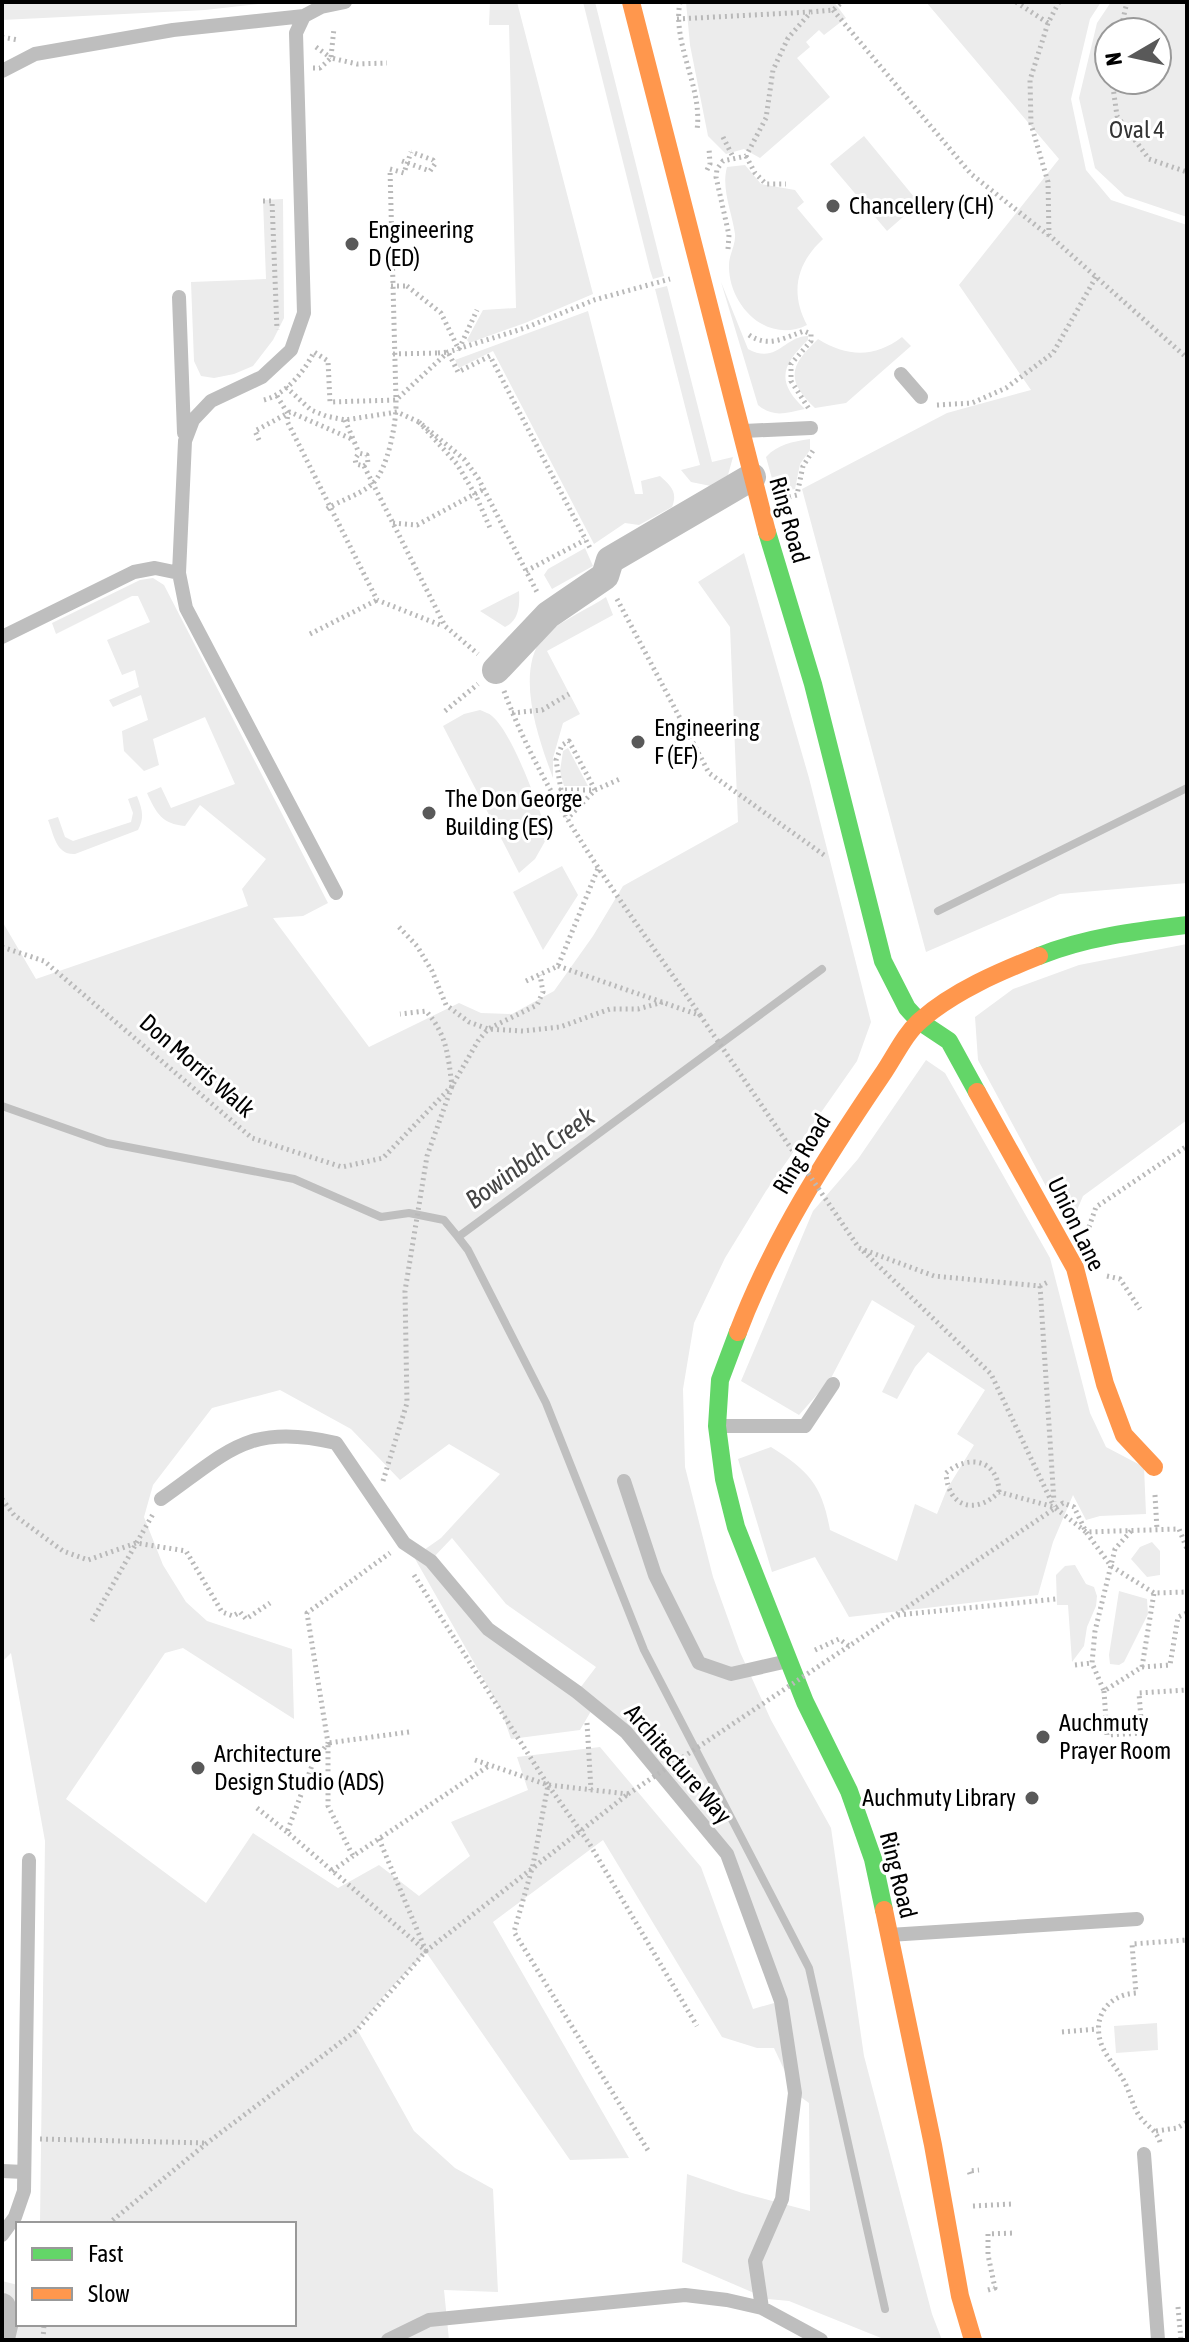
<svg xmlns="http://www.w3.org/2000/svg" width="1189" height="2342" viewBox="0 0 1189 2342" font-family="'Asap Condensed',sans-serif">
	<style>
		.green { fill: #ececec; fill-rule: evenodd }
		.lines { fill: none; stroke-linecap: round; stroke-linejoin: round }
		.stream { stroke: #bfbfbf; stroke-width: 8 }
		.path { stroke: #b9b9b9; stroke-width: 5; stroke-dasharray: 2 4; stroke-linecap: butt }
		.lane { stroke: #bebebe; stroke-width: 14 }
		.street { stroke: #bebebe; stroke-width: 28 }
		.fast { stroke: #63d668; stroke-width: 18 }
		.slow { stroke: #ff974d; stroke-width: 18 }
		.path-bridge { stroke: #b9b9b9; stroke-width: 5; stroke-dasharray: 2 4; stroke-linecap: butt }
		.poi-dot { fill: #595959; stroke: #fff; stroke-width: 3 }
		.labels { text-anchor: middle; stroke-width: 6; stroke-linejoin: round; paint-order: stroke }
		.park-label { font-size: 24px; fill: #333; stroke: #fff }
		.poi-label { font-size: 24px; fill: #000; stroke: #fff; text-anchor: start }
		.street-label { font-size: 24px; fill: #000; stroke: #fff }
		.water-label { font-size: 26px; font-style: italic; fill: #444; stroke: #fff }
	</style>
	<rect width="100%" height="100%" fill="#fff"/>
	<path class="green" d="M2 2H275L205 10 2 20Z
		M490 2H517L593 294 525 323 469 343 467 340 483 310 516 308 509 25H489Z
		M583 2H595L664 276 653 279 650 270Z
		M686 2H834L846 18 824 35 819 30 806 42 810 47 797 58 830 97 760 158 744 149 726 154 708 136 690 45Z
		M926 2H1101L1090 19 1071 99 1086 170 1111 200 1187 225V883L1060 894 926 952 802 489 947 413 1031 390 959 285 1059 159Z
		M1111 2H1187V217L1125 196 1095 168 1079 98 1097 23ZM1109 32H1157V80H1109Z
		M864 136 919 203 887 231 830 164Z
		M745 165 761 184 795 190 804 202 797 208 823 239C796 264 790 293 807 325 767 345 728 305 729 265 729 254 736 245 735 234 732 212 721 189 727 167Z
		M283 199 284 318 273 340 253 366 234 374 214 378 201 376 194 361 191 282 266 279 263 200Z
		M721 282 748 349C777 365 784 336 808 336V340C781 366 776 382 805 409 786 413 773 418 758 405Z
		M667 286 712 462 733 457 728 475 711 486 691 482 681 470 700 465 655 289Z
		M588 311 635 494H643L641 481 660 476C671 486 678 492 672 507L639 525 625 523 594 544 493 351 459 368 455 360Z
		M902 337 911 346 846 403 815 408C784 379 791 365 818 339 847 357 875 358 902 337Z
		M810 439V450L800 464 795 489 776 493 766 457C778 444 792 442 810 439Z
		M585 548 593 566 552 589 544 575 548 569Z
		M744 553 809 778 871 1022 857 1061 766 1191 725 1258 694 1323 683 1389 685 1467 713 1577 740 1652 771 1720 831 1828 864 2056 932 2314 942 2340H886L789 2301 768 2299 682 2262 687 2174 742 2193 810 2211 809 2103 795 2093 774 2048H757L722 2037 603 1840 493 1922 629 2158 570 2160 426 1952 388 1991 357 2029 414 2131 455 2168 493 2189 498 2292 444 2290 449 2340H2V2281L18 2285V2324H294V2224H40L45 1841 11 1653 2 1662V921L36 979 248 906 242 889 266 859 200 805 185 826C162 824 156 813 147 793L161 787 171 808 235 784 205 717 153 739 159 765 144 771 124 751 122 731 148 720 141 695 113 707 109 700 139 687 135 670 122 675 107 640 150 622 138 596H132L56 634 52 623 140 580 153 578 164 585 328 903 303 916 273 918 369 1047 459 1003 481 1013 512 1014 554 991 593 936 623 886 738 822 730 627 698 582ZM280 1390 351 1429 400 1480 449 1444 500 1474 441 1538 414 1557 501 1710 511 1739 580 1730 594 1706 727 1854 781 2001 753 2009 701 1867 600 1747 517 1757 528 1790 451 1822 470 1856 419 1896 379 1865 338 1888 253 1833 206 1903 66 1799 165 1653 183 1648 294 1719 292 1649 207 1621 186 1602 163 1565 144 1517 153 1485 212 1408ZM452 1538 506 1604 596 1667 577 1692 488 1629 431 1560Z
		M519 591C520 605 519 621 505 627L480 611Z
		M606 597 613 615 547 651 580 714 563 723 553 758V778C539 740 515 675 542 638 550 627 593 606 606 597Z
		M480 710C484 712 489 713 492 716 512 732 540 809 548 836L535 859 519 873 443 726 464 714Z
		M568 748 588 786H564L560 771 563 751Z
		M137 796C142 809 145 817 138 830L75 854C56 855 54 835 48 820L58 817 65 837 73 841 131 822 133 813 128 799Z
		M562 866 578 895 543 950 513 892Z
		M1187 944V1120L1083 1196 1069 1229 978 1060 975 1017 1013 989 1079 965Z
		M926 1060 945 1073 1050 1258 1090 1413 1106 1447 1144 1467 1146 1514 1100 1516 1086 1520 1073 1495 1053 1542 1038 1595 849 1617 815 1557 772 1572 738 1459 771 1447C809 1471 822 1485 830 1530L897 1561 915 1504 937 1514 947 1489 974 1445 957 1434 985 1390 928 1352 915 1367 897 1399 882 1392 915 1326 872 1300 830 1380 799 1415 741 1381 813 1211 858 1159Z
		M1152 1542 1160 1551V1575L1147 1577 1131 1559 1140 1547Z
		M1075 1565 1086 1584 1094 1587 1097 1596 1096 1606 1087 1627 1084 1646 1072 1662 1068 1605H1057L1056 1575 1065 1566Z
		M1119 1591 1147 1599 1148 1614 1124 1662 1119 1665 1110 1664 1109 1655Z
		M1157 2023 1158 2050 1116 2053 1114 2026Z"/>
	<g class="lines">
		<path class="stream" d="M938 911 1187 788
			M2 1106 107 1143 294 1179 381 1217 409 1213 444 1220 458 1237 822 969
			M458 1237 468 1250 546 1403 644 1650 809 1968 885 2309"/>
		<path class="path" d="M680 2C672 45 703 87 697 130
			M1016 2 1048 23
			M1059 2 1048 23 1030 80 1031 124 1048 182 1049 235 1187 358
			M833 10 971 174 1048 235
			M677 19 810 12
			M1120 32 1127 2
			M2 37 18 40
			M316 47 331 58
			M331 57 334 28
			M313 68H320L331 58 357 64 387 63
			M1112 80 1117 116 1149 159 1187 172
			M723 137 733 157
			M746 156 755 173 766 184H786
			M707 170 710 164 709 148
			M263 201H272L277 330
			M728 249 729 235 716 177 717 169 723 161 746 156 766 118 773 70 788 38 811 12 833 10 842 2
			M407 286 441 313 459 350
			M749 335C768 348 784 338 804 331L811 334V341L791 364V381L809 409
			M459 349 477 310
			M438 353 448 352 458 372 490 356 590 548
			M286 387 311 410 326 416 345 420 397 412 419 422 464 459 478 478 537 592
			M277 396 288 414 287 421 377 600 443 626
			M264 400C286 394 304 372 314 352L328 361 330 402 396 400 390 169 404 173 411 152
			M937 405 972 403 1006 388 1053 353 1096 277
			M345 420 359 453
			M259 440 255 431 290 412 354 440
			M364 466 368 463 367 455 359 453 355 459 356 464 364 466 445 626 478 654
			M789 497 797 495 803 466 814 449
			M327 509C340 500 360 495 372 484 388 470 397 421 396 400L448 352 525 328 594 300 670 279
			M393 523 417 525 484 489
			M526 571 585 540
			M617 599 709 773 824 855
			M310 634 377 600
			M504 691C548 809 630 912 700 1015
			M445 711 478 684
			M512 713 542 710 569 694
			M559 790H595L620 779
			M561 790 556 760 562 745 569 741 595 790 567 819
			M399 927 417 946 432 971 446 1005 469 1022 488 1029 523 1031 560 1027 610 1009H638L663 1002
			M2 947 44 961 252 1138 342 1167 383 1158 452 1086C448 1055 447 1035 426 1011L400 1014
			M558 966 699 1015
			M526 981 558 966 599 866
			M1089 1227 1096 1207 1187 1146
			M859 1248 934 1276 1040 1286 1048 1282
			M863 1251 991 1374 1054 1507
			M1107 1276 1120 1279 1140 1309
			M1040 1286 1054 1502
			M383 1481 407 1403 405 1291 427 1156 452 1086 478 1041 488 1029 537 1005 543 992 540 975
			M999 1492C998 1459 968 1454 946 1473 948 1508 976 1515 999 1492L1054 1507 1086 1532 1179 1529 1187 1549
			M1155 1495 1157 1530
			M2 1499 14 1515 63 1551 88 1560 136 1543 186 1551 222 1612 233 1616 240 1612 246 1619 270 1603
			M1131 1531 1115 1549 1095 1631 1092 1663 1104 1691 1142 1667 1170 1665 1178 1617 1187 1613
			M414 1575 548 1785 533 1865 514 1932 649 2152
			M898 1615 1056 1599
			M92 1621 153 1514
			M815 1650 839 1639 849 1646 1063 1503 1074 1507 1086 1532 1111 1566 1154 1593 1187 1592
			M1075 1665 1092 1663
			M1142 1667 1154 1593
			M1104 1691 1107 1735 1142 1733 1139 1693 1187 1690
			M587 1723 591 1790
			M409 1732 328 1743V1806L353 1856 490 1765
			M475 1760 548 1785 589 1843 697 2026
			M549 1785 628 1794
			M257 1808 287 1832
			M379 1839 426 1951 287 1832 313 1763 328 1743 307 1613 390 1553
			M332 1871 353 1856
			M1062 2032 1098 2029
			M1156 2131 1177 2128 1187 2122
			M40 2139 206 2143
			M1160 2142C1156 2130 1149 2128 1141 2118 1133 2108 1131 2095 1125 2083 1119 2070 1108 2060 1102 2046 1091 2018 1107 1995 1136 1993L1132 1944 1187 1940
			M970 2174 969 2171 979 2170
			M973 2206 1012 2204
			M108 2224 207 2143 357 2030 426 1951 628 1794
			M988 2290 995 2288 988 2255V2234L1014 2233
			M1178 2307 1181 2340
			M43 2340 44 2324"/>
		<path class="lane" d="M304 16 296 33 304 313 291 350 262 377 211 401 193 420 185 441 179 573 186 608 336 893
			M2 71 35 54 173 30 304 16 321 7 345 2
			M179 297 184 433
			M901 374 921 397
			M744 431 811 428
			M2 637 134 572 155 568 179 573
			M717 1426H805L833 1384
			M624 1481 655 1575 699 1663 731 1674 788 1661
			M161 1499C228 1452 248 1422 336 1443L404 1543 431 1561 488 1629 577 1692 626 1732 727 1854 781 2001 795 2093 782 2199 755 2261 762 2308
			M889 1935 1137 1919
			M1144 2154 1158 2340
			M2 2171 24 2172
			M2 2235 15 2217 24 2191 29 1860
			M388 2340 429 2320 685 2295 727 2300 762 2308 821 2340"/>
		<path class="street" d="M496 670 548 615 605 576 610 560 752 477
			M2 2307 5 2321 2 2334"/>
		<path class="fast" d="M767 532 813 684 883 961 907 1008 919 1021 949 1041 977 1092
			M1039 956C1086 937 1137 931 1187 925
			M738 1332 720 1380 717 1426 724 1479 736 1527 805 1702 849 1791 873 1859 884 1910"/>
		<path class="slow" d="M631 2 767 532
			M977 1092 1075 1268 1105 1384 1124 1435 1154 1467
			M738 1332C773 1240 827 1156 882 1075 894 1058 905 1033 921 1020 954 991 999 972 1039 956
			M884 1910 933 2145 960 2296 973 2340"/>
		<path class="path-bridge" d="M402 161 430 171 435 164 433 160 411 152
			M391 286H407
			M393 354 438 353
			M419 422 457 464 476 496 491 530
			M700 1015 859 1248
			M628 1794 849 1646"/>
	</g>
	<g class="poi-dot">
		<circle cx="833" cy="206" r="8"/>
		<circle cx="352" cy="244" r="8"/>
		<circle cx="638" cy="742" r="8"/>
		<circle cx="429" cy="813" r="8"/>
		<circle cx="1043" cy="1737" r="8"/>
		<circle cx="198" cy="1768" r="8"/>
		<circle cx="1032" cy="1798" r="8"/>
	</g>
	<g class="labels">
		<g class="park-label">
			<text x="1137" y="138">Oval 4</text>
		</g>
		<g class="poi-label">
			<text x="849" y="214">Chancellery (CH)</text>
			<text x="368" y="238">Engineering<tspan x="368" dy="28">D (ED)</tspan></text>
			<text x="654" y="736">Engineering<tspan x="654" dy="28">F (EF)</tspan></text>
			<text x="445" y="807">The Don George<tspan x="445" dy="28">Building (ES)</tspan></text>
			<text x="1059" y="1731">Auchmuty<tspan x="1059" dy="28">Prayer Room</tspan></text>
			<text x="214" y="1762">Architecture<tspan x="214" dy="28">Design Studio (ADS)</tspan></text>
			<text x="1016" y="1806" text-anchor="end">Auchmuty Library</text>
		</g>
		<g class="street-label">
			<text transform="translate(789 520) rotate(74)" y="8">Ring Road</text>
			<text transform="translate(197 1066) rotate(41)" y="8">Don Morris Walk</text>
			<text transform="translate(802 1154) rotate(-59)" y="8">Ring Road</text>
			<text transform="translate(1076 1224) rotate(64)" y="8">Union Lane</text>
			<text transform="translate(678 1764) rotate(49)" y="8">Architecture Way</text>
			<text transform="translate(898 1875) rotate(76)" y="8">Ring Road</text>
		</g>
		<g class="water-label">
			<text transform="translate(530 1158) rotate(-36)" y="9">Bowinbah Creek</text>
		</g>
	</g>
	<rect width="1189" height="2342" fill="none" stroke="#000000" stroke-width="8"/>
	<rect x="16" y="2222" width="280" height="104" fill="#ffffff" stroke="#999999" stroke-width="2"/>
	<rect x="32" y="2248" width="40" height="12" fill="#63d668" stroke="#999999" stroke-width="2"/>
	<text x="88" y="2262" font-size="24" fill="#000000">Fast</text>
	<rect x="32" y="2288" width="40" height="12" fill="#ff974d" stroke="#999999" stroke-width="2"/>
	<text x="88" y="2302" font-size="24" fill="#000000">Slow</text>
	<g transform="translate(1133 56) rotate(261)"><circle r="38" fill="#ffffff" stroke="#999999" stroke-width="2"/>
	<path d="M0-6L14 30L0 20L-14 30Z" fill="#595959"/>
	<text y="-12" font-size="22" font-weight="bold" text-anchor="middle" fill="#000000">N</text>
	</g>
</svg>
